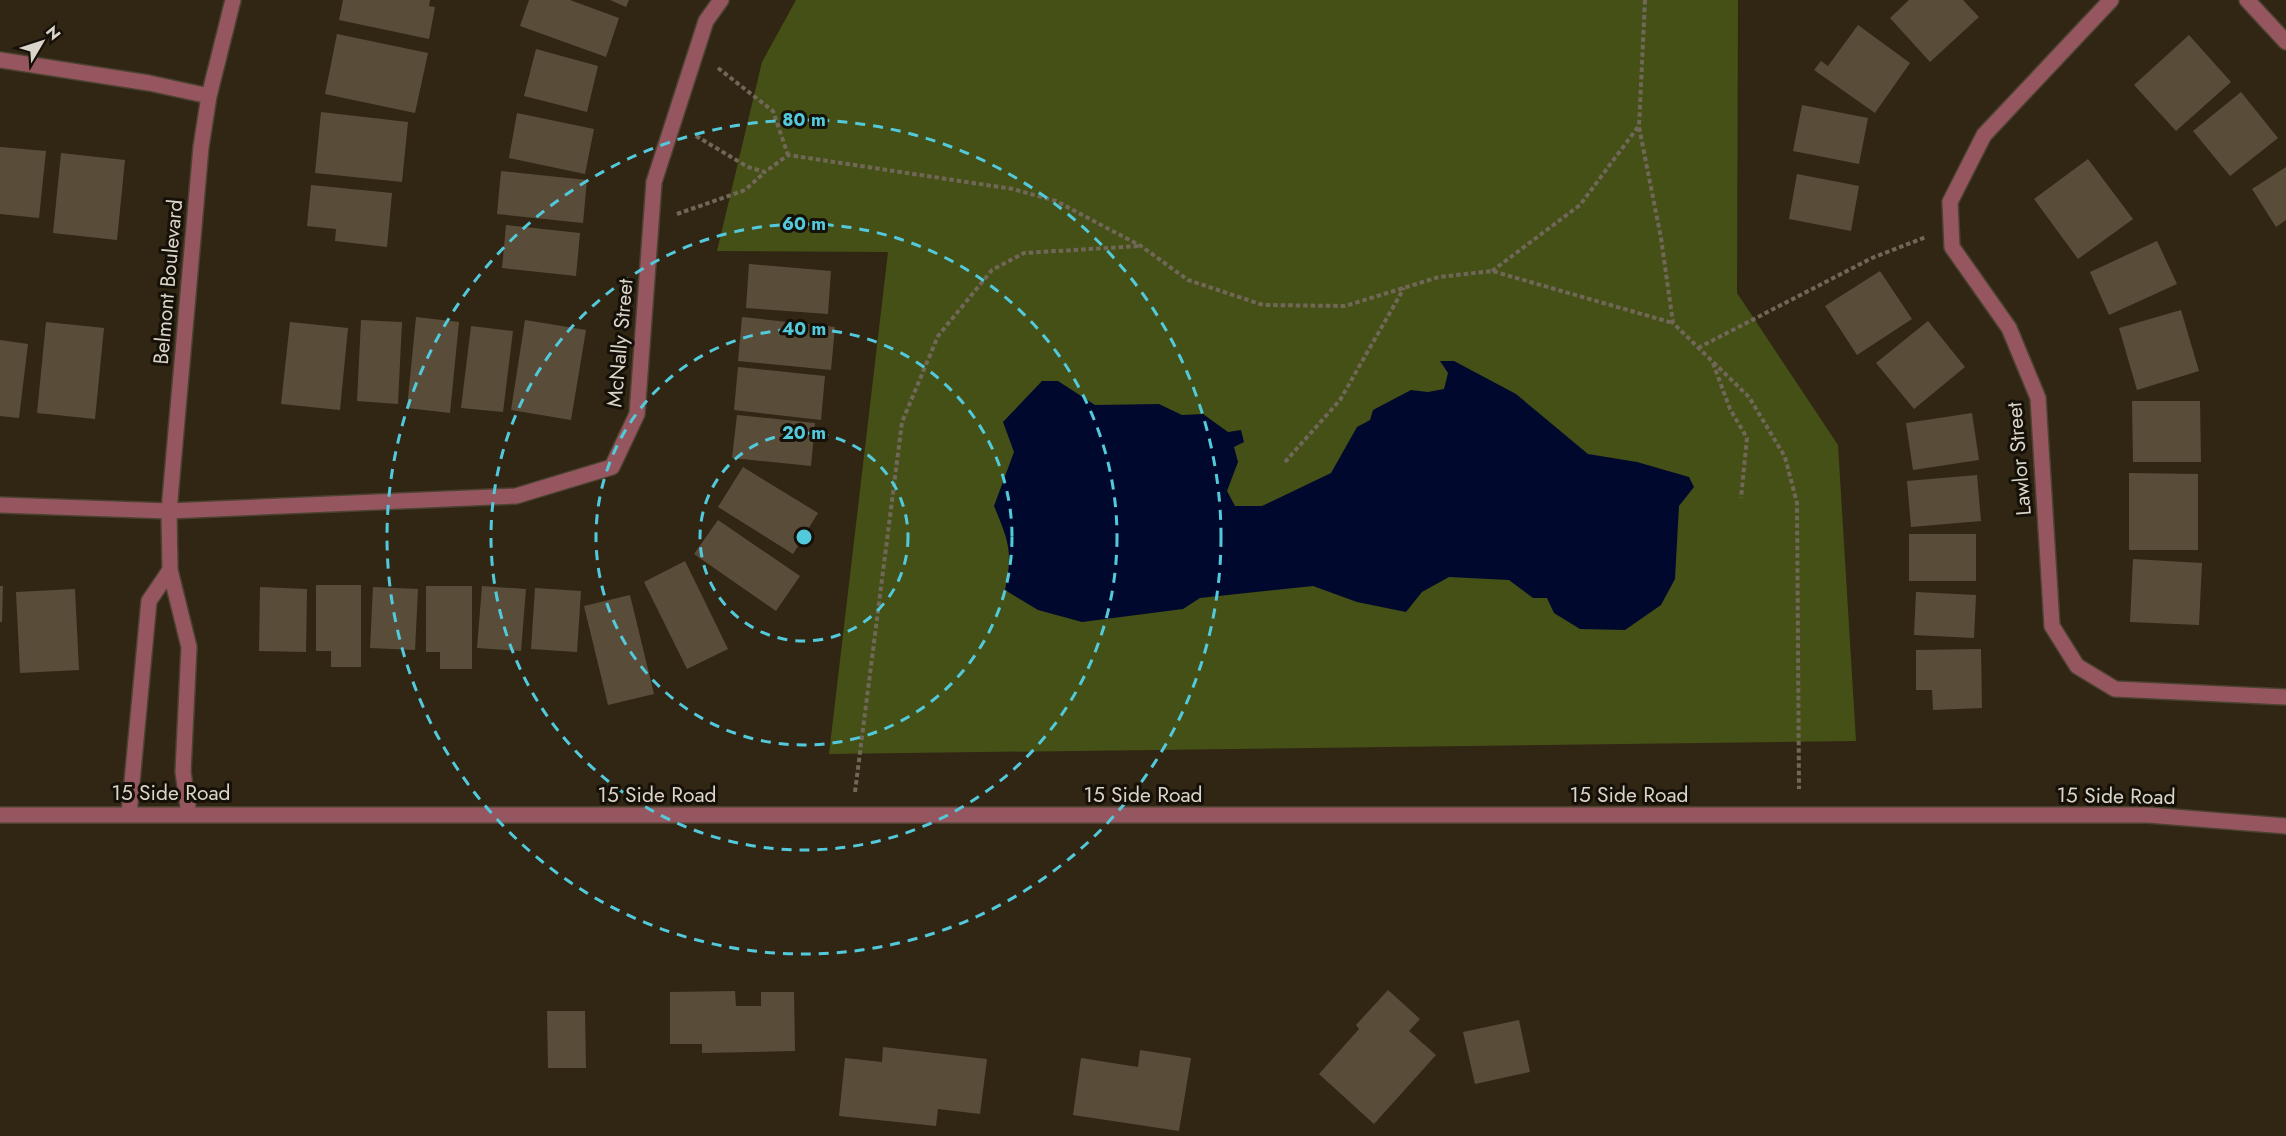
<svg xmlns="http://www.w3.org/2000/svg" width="2286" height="1136" viewBox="0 0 2286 1136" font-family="Jost,sans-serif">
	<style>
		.green { fill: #455016 }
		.water { fill: #00092d }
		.building { fill: #594d3a }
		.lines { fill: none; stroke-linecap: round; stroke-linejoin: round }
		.minor-casing { stroke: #4c4231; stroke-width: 18 }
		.path { stroke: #716758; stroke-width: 4; stroke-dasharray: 4.5 3; stroke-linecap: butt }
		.minor { stroke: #95565f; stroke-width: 15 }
		.ring { fill: none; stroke: #53cadc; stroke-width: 3; stroke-dasharray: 10 8 }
		.labels { text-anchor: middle; stroke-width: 6; stroke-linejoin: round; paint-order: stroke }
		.street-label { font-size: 21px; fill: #dbd4c9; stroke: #151008 }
		.centre { fill: #53cadc; stroke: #151008; stroke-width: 3 }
		.ring-label { font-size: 18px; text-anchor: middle; font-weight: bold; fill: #53cadc; stroke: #151008; stroke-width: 6; stroke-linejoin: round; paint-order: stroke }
	</style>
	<rect width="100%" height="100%" fill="#312614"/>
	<path class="green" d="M796 0H1738L1737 293 1838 445 1856 741 829 754 888 252 717 251 762 62Z"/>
	<path class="water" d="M1440 361H1454L1516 394 1588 454 1637 462 1689 477 1694 487 1679 506 1675 579 1661 605 1625 630 1580 629 1554 613 1547 598H1533L1509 580 1449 577 1422 592 1406 612 1357 602 1313 586 1200 598 1183 609 1082 622 1038 610 1005 590C1013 552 1009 542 994 506L1014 452 1003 422 1042 381H1058L1095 405 1159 404 1182 415 1203 414 1228 432 1241 430 1244 442 1234 447 1238 462 1227 491 1235 506H1262L1331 473 1357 427 1370 420 1373 410 1411 390 1428 392 1444 389 1448 373Z"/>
	<path class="building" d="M343 0H430L429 6 435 7 429 39 339 20Z
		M529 0H570L619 18 606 57 520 26Z
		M610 0H629L626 7Z
		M1909 0H1963L1979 17 1930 62 1890 18Z
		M1858 25 1910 63 1875 113 1814 70 1821 61 1828 66Z
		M337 34 428 53 415 113 325 94Z
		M2189 35 2231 82 2176 131 2134 85Z
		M536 49 598 66 587 112 524 96Z
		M2241 92 2278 138 2230 176 2193 131Z
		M1802 105 1868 118 1859 164 1793 151Z
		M321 112 408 122 402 182 315 173Z
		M517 113 594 129 585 174 509 158Z
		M0 147 46 151 39 218 0 214Z
		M61 153 125 160 117 240 53 233Z
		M2088 159 2133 219 2078 259 2034 199Z
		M2286 167V220L2276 227 2252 189Z
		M501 171 587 180 583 223 497 214Z
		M1797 174 1859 186 1851 231 1789 219Z
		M311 185 392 193 387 247 335 241 336 229 307 226Z
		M506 225 580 233 576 276 502 268Z
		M2157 241 2177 284 2109 315 2090 272Z
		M749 264 831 271 828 314 746 308Z
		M1880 271 1912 319 1857 355 1825 306Z
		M2181 310 2199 371 2137 390 2119 328Z
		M416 317 459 322 450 413 407 408Z
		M742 317 835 327 831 370 738 361Z
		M361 320 402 322 398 404 357 401Z
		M525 320 586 330 571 420 511 410Z
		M1928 321 1965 367 1914 409 1876 363Z
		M46 322 104 328 95 419 37 413Z
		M290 322 348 328 340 410 281 404Z
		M471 326 513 331 503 412 461 408Z
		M0 340 28 344 19 418 0 416Z
		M738 367 825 376 821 420 734 410Z
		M2132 401H2200L2201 462H2133Z
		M1972 413 1979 460 1913 470 1906 423Z
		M737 415 815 423 811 466 732 458Z
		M743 467 818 513 793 554 718 507Z
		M2129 473 2198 474V550H2129Z
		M1977 475 1981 521 1911 527 1907 481Z
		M718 520 800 576 776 611 694 554Z
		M1909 534H1976V581H1909Z
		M2133 559 2202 563 2199 625 2130 622Z
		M685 561 728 649 687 669 644 582Z
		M316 585H361V667H331V651H316Z
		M0 586H3L2 622H0Z
		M426 586H472V669H440V652H426Z
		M482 586 526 589 521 651 477 648Z
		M260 587 307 589 306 652 259 651Z
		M373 587 418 589 415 650 370 648Z
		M535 588 581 591 577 652 531 649Z
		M75 589 79 670 20 673 16 592Z
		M1916 592 1976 595 1974 638 1914 635Z
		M630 595 654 694 608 705 584 606Z
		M1981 649 1982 708 1933 710 1932 690H1916V650Z
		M1388 990 1420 1019 1409 1031 1436 1055 1374 1124 1319 1074 1359 1029 1356 1025Z
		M735 991 736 1006H761V992H794L795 1051 702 1053V1044H670V992Z
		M547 1011H585L586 1068H548Z
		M1519 1020 1530 1072 1475 1084 1463 1032Z
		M883 1047 987 1059 980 1114 938 1109 936 1126 839 1116 845 1058 882 1062Z
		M1140 1050 1191 1058 1179 1131 1073 1115 1081 1058 1138 1067Z"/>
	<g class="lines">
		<g class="minor-casing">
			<path id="minor" d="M2111 0 1984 135 1950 202 1952 247 2009 328 2038 398 2052 626 2077 666 2115 689 2286 697
				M2247 0 2286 42
				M0 60 149 83 209 96
				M0 505 169 511 516 496 612 467 637 414 654 182 706 21 721 0
				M129 814 149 601 170 570
				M189 814 183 772 189 647 170 570 169 511 201 147 209 96 233 0
				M0 815H2148L2286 826"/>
		</g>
		<path class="path" d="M1645 0 1639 127 1661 238 1673 323 1749 397 1785 457 1797 503 1799 789
			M718 68 773 111 788 155
			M696 136 748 167 765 172 788 155 1013 189 1056 201 1141 246 1188 280 1263 305 1345 306 1439 277 1492 271 1673 323
			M677 214 745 190 764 173
			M1492 271 1580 205 1638 127
			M1698 348 1872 258 1926 237
			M1713 363 1730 409 1747 438 1741 498
			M1285 462 1340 400 1404 288
			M855 792 902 422 938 336 992 270 1024 253 1140 246"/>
		<use href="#minor" class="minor"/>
	</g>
	<g class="ring">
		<circle cx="804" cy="537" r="104"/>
		<circle cx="804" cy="537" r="208"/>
		<circle cx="804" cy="537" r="313"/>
		<circle cx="804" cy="537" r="417"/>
	</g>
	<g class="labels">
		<g class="street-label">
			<text transform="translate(168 282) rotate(-85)" y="7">Belmont Boulevard</text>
			<text transform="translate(620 343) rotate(-85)" y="7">McNally Street</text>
			<text transform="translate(2019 459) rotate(-95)" y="7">Lawlor Street</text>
			<text x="171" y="800">15 Side Road</text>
			<text x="657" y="802">15 Side Road</text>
			<text x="1143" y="802">15 Side Road</text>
			<text x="1629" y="802">15 Side Road</text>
			<text transform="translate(2116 796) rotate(1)" y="7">15 Side Road</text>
		</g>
	</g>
	<circle cx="804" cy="537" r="9" class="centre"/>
	<g class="ring-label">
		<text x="804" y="126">80 m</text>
		<text x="804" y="230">60 m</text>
		<text x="804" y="335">40 m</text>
		<text x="804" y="439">20 m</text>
	</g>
	<g transform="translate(42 42) rotate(51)" stroke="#151008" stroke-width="4.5" paint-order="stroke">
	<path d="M0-4.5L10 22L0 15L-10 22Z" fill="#dbd4c9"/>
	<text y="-9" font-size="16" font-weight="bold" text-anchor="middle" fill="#dbd4c9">N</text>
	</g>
</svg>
